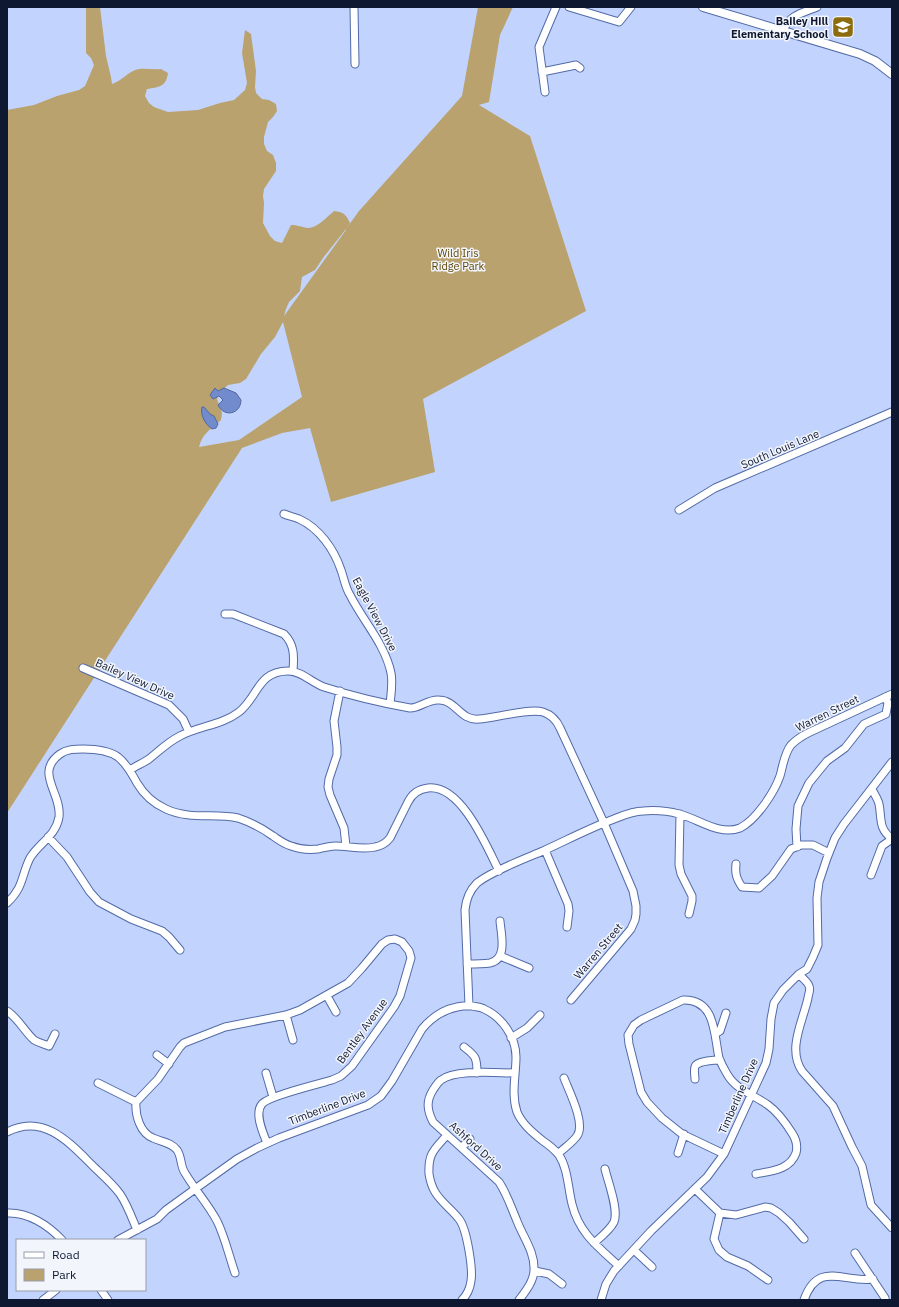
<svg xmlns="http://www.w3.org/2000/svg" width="899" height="1307" viewBox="0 0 899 1307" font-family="'IBM Plex Sans',sans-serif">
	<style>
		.green { fill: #b9a26e; fill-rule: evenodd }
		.water { fill: #718bcd; stroke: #53689e }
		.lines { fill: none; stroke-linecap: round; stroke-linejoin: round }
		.minor-casing { stroke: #526aa7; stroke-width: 9 }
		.major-casing { stroke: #526aa7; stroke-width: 10 }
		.minor { stroke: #fff; stroke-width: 7 }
		.major { stroke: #fff; stroke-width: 8 }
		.labels { text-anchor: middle; stroke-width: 3; stroke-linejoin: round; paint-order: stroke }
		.poi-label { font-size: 11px; font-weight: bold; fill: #0e1830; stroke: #f2f5fc; text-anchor: end }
		.park-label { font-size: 11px; fill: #5e4708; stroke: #f2f5fc }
		.street-label { font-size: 11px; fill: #0e1830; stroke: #f2f5fc }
	</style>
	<rect width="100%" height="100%" fill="#c2d4fd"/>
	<path class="green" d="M86 7H100L106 56 111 77 112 84C122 81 128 71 139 69 146 68 154 70 161 69L168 73C166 87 159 87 147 89L145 96 149 103 154 107 168 112 198 110 220 103 234 100 245 90 247 83 242 53 245 30 251 34 256 71 255 87 256 93 262 99 269 100 276 104 277 111 273 117 268 122 264 137V144L267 151 273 155 276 163V171L264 189 263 196 264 203 263 223 270 236 275 241 282 243 291 225C298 225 301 227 307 228 316 229 327 217 334 211 343 212 346 214 350 223L346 229 359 211 462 96 478 7H513L500 35 489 102 479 105 530 136 586 311 423 399 435 472 331 502 310 428 282 433 242 448 7 813V110L34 105 57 96 79 90 85 86 94 65 91 58 86 53ZM346 229V230L284 316 286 309 289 302 300 291 302 277 315 270 323 258ZM283 322 302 397 239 440 199 447C202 434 211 429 221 420L222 413 217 399 220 392 228 385 240 383 246 379 261 354 275 337Z"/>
	<path class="water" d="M215 388 218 391 224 388 236 393 241 400C241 414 224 418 218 405L223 400 219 396 213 399 210 395Z
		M202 407H204L210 414 214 416 218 424 216 428 212 429C205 424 200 415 202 407Z"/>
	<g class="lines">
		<g class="minor-casing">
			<path id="minor" d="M354 7 355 64
				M569 7 619 22 631 7
				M783 31C789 15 802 13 817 7
				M542 72 576 65 580 68
				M545 92 539 47 556 7
				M679 510 715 488 892 412
				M284 514C289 516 294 517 299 519 319 528 334 549 341 570 344 578 345 587 350 595 363 621 385 644 391 673 393 683 391 694 390 704
				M225 614H233L284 634C295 645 294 657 293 671
				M83 668 169 705 183 719 189 732
				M340 691 334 721 337 747V755L329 779 328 787 330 795 344 828 346 846
				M130 770C136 766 143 763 149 759 159 751 168 742 180 736 199 726 222 725 239 712 258 697 258 671 288 671 302 671 312 683 324 687 352 696 381 703 410 708 420 708 428 699 439 700 456 700 460 721 479 719 495 718 529 708 543 712 552 715 557 721 560 728L604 823 633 891 636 906V914L635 920 631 929 571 1000
				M872 789C874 794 878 799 879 804 882 819 878 828 892 839
				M680 814 679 865 681 874 692 896V901L689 914
				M48 837 67 857 90 892 99 902 131 919 162 931 169 937 180 950
				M797 847 796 829 798 806 809 783 827 761 845 748 864 724 886 714 888 703 885 697
				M545 850 568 904 569 911 567 927
				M736 864C735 873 736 878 742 887L759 888 772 876 791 849 801 845H813L829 853
				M871 875 882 846 892 839
				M7 903C24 887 21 876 30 858 39 843 56 836 59 817 62 793 34 773 60 754 67 749 75 749 83 749 95 749 108 750 118 757 127 764 132 774 137 783 144 795 155 804 166 809 190 820 214 813 238 818 250 822 262 828 273 836 279 840 284 844 291 846 299 849 309 850 318 849 324 848 329 846 335 846 348 846 363 850 375 847 381 846 386 843 390 838L408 802C412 794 419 789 428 788 461 784 487 847 499 871
				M500 956 529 968
				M467 964C474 964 482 964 490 963 508 959 501 934 500 921
				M799 974C802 978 808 982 809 986 811 990 808 995 808 998 803 1021 787 1049 802 1071L833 1106 852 1147 862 1166 871 1205 892 1228
				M327 996 336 1012
				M469 1006 465 910C466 899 470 890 477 883 492 871 524 859 543 851 567 840 590 828 614 819 624 815 633 811 643 811 655 810 668 811 679 814 699 819 719 836 740 828 756 820 774 793 780 776 783 766 784 754 791 745 796 740 802 736 808 733L892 694
				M7 1011C19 1019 24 1031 34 1040 39 1043 44 1044 49 1046L55 1034
				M286 1015 293 1040
				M715 1034 720 1031 726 1013
				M511 1038 527 1028 540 1015
				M464 1047C476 1056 477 1058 477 1073
				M157 1055 169 1064
				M266 1073 273 1097
				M515 1073C497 1073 455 1069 441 1080 438 1082 435 1087 433 1090 426 1101 427 1110 433 1122L499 1182C507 1194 511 1207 517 1221 523 1237 535 1252 534 1270 534 1281 525 1292 519 1300
				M695 1079C695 1075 693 1068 696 1065 700 1061 714 1060 720 1060
				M98 1083 136 1102
				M7 1132C43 1113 69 1142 92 1165 101 1174 112 1183 120 1194 127 1204 132 1218 137 1230
				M447 1135C434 1150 428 1153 429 1174 430 1180 432 1187 435 1192 441 1202 452 1210 459 1219 467 1229 473 1269 471 1281 470 1288 467 1295 462 1300
				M462 1147 470 1139
				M678 1153 684 1134
				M558 1154C564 1148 572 1143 577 1136 586 1124 569 1091 564 1078
				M724 1154 682 1134 662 1118 647 1102 641 1092 629 1044 628 1035 634 1025 641 1020 683 1000C716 999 714 1035 719 1058 721 1063 724 1069 727 1074 736 1090 754 1095 768 1105 778 1112 785 1122 792 1133 796 1139 798 1145 796 1153 790 1170 771 1171 756 1174
				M695 1189 720 1213 736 1215 765 1207 771 1208 779 1213 789 1222 804 1239
				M7 1213C28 1212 48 1225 62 1240
				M720 1213 714 1239 719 1250 727 1257 748 1266 768 1280
				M118 1240 157 1219 166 1210 195 1189 237 1159 257 1148 279 1138 368 1105 381 1096 392 1081 422 1029C432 1017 442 1010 457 1007 462 1006 467 1005 472 1006 476 1007 481 1007 484 1009 502 1017 516 1037 516 1057 516 1075 511 1094 517 1112 522 1124 533 1133 543 1141 549 1145 554 1149 559 1155 568 1169 568 1188 572 1204 579 1233 598 1247 619 1266
				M594 1243C601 1237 610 1230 614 1222 619 1210 608 1182 605 1169
				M634 1250 652 1267
				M855 1253 885 1298
				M535 1271 549 1274 562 1284
				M235 1273C229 1256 225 1237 217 1221 208 1204 195 1190 185 1173 180 1166 182 1157 177 1150 171 1142 161 1142 153 1138 140 1133 135 1115 136 1102L158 1079 180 1047 184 1043 225 1027 286 1015 300 1010 348 983 362 968 382 944 388 940 395 939 402 942 409 951 411 958 400 996 394 1007 352 1066 341 1076 332 1080C319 1084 268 1096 262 1104 254 1113 263 1133 267 1143
				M101 1290 108 1300
				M43 1300 56 1290
				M601 1300 606 1284 614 1271 651 1231 707 1177 724 1154 766 1063 769 1049 771 1019 774 1003 783 990 799 974 807 969 813 957 818 945 817 898 819 882 827 858 835 838 844 824 892 762
				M804 1300C818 1260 843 1283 873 1279"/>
		</g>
		<g class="major-casing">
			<path id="major" d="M703 7 860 54 875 61 892 74"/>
		</g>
		<use href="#minor" class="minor"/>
		<use href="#major" class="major"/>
	</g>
	<defs>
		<g id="school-square" transform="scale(1.15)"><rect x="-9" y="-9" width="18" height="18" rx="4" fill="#8d6c0e" stroke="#f2f5fc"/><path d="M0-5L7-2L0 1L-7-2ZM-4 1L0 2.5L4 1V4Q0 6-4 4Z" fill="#fff"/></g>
	</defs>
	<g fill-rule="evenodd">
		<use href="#school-square" x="843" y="27"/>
	</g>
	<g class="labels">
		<g class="poi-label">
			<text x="828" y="25">Bailey Hill<tspan x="828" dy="13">Elementary School</tspan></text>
		</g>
		<g class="park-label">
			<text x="458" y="257">Wild Iris<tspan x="458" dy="13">Ridge Park</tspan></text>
		</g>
		<g class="street-label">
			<text transform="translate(780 449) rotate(-23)" y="4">South Louis Lane</text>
			<text transform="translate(375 614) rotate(62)" y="4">Eagle View Drive</text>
			<text transform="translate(135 679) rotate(24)" y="4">Bailey View Drive</text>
			<text transform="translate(827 713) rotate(-26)" y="4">Warren Street</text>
			<text transform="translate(598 951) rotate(-50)" y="4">Warren Street</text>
			<text transform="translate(362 1031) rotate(-54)" y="4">Bentley Avenue</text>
			<text transform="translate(738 1096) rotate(-66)" y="4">Timberline Drive</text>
			<text transform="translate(327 1107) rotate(-21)" y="4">Timberline Drive</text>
			<text transform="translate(476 1146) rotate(42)" y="4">Ashford Drive</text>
		</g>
	</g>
	<rect width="899" height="1307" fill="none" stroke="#0e1830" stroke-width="16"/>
	<rect x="16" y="1239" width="130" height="52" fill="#f2f5fc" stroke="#979daa"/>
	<rect x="24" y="1252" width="20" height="6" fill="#ffffff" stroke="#979daa"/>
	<text x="52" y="1259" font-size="12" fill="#0e1830">Road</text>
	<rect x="24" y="1269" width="20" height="12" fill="#b9a26e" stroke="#979daa"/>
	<text x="52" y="1279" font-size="12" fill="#0e1830">Park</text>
</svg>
